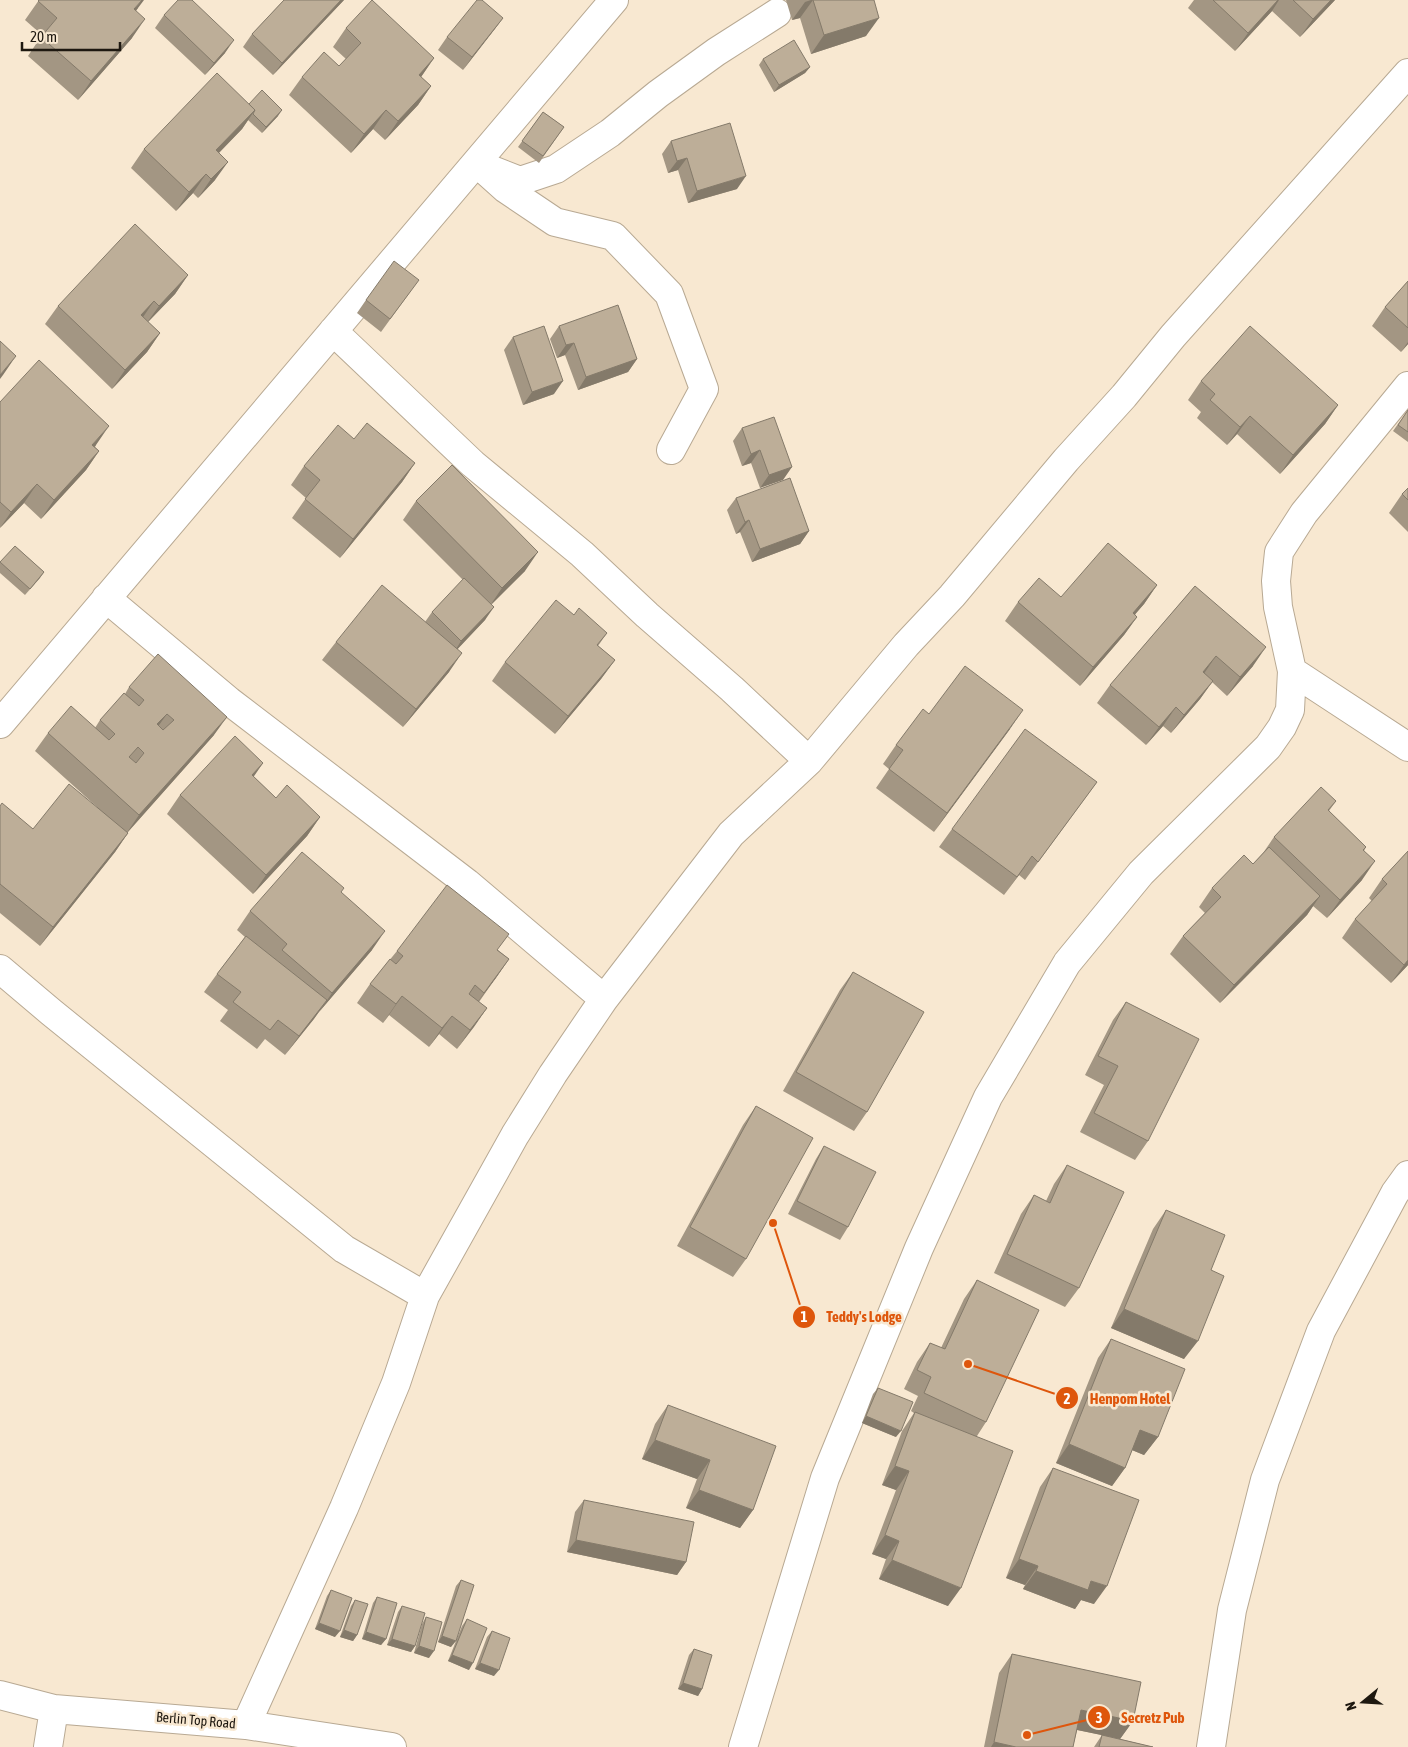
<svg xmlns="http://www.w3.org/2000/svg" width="1408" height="1747" viewBox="0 0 1408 1747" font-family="'Asap Condensed',sans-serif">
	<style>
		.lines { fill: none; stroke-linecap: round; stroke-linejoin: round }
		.minor-casing { stroke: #b8a993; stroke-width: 30 }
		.minor { stroke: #fff; stroke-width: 28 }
		.wall { fill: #a39683 }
		.shaded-wall { fill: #847a6a }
		.building { fill: #bdae98; stroke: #847a6a; fill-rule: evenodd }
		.labels { text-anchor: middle; stroke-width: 5; stroke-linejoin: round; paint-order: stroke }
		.street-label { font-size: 14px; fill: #1e1810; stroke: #f8e8d1 }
		.leader { fill: none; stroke: #de560c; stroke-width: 2 }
		.callout-dot { fill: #de560c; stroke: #f8e8d1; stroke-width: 2 }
		.mark-label { font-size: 15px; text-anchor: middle; font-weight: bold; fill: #fff }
		.callout-label { font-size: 15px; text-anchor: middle; font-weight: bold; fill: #de560c; stroke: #f8e8d1; stroke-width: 5; stroke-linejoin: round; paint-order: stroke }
	</style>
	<rect width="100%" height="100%" fill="#f8e8d1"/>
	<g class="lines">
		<g class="minor-casing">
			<path id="minor" d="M477 163 506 189 555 222 613 236 669 294 704 389 671 450
				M492 170 520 181 556 169 610 133 658 94 716 52 777 13
				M333 331 473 464 582 554 647 615 732 689 809 761
				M106 598 229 701 467 883 604 999
				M1292 671 1408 747
				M0 724 614 0
				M0 969 51 1012 344 1249 425 1296
				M0 1695 54 1709 246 1725 392 1747
				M246 1725 344 1508 396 1383 425 1296 515 1135 553 1074 604 999 731 834 809 761 906 645 952 596 1066 460 1124 396 1173 336 1408 73
				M48 1747 54 1709
				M743 1747 825 1478 919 1248 988 1097 1067 963 1141 873 1268 747 1282 727 1290 710 1292 671 1278 607 1276 581 1279 552 1304 513 1408 386
				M1211 1747 1232 1610 1265 1480 1321 1331 1395 1193 1408 1175"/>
		</g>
		<use href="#minor" class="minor"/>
	</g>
	<path class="wall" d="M39 0 138 8 136 11 132 38 78 100 28 56 42 35 25 20Z
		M284 0H344L273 75 243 47 252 34Z
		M786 0H874L866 36 811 54 800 18 792 20Z
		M1194 0H1335L1300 37 1272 11 1235 51 1188 8Z
		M164 15 225 53 205 75 155 28Z
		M503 18 494 30 463 70 438 50 447 37Z
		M346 28 434 58 421 77 431 86 418 105 385 140 373 129 351 153 289 95 302 77 339 66 346 59 333 47Z
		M763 59 810 67 805 73 774 92 759 65Z
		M249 104 278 116 262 133 248 120 242 129 219 153 215 180 198 198 193 193 176 211 131 168 144 149Z
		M543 112 564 127 539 163 518 147Z
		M671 141 737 189 688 203 678 170 668 173 662 154Z
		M188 275 175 294 148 322 160 333 147 352 112 389 45 324 58 306Z
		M1408 281V344L1401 352 1372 326 1385 307Z
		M410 292 381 332 357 313 366 300Z
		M559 326 637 359 628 372 578 390 565 355 557 358 550 339Z
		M513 337 554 394 523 405 504 350Z
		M1201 381 1338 405 1325 424 1280 474 1237 434 1227 445 1197 418 1201 412 1188 400Z
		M0 402 96 445 95 447 99 451 86 470 41 519 24 503 0 528Z
		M1408 410V442L1393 431Z
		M742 428 792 467 760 488 751 463 742 466 733 441Z
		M354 439 415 463 402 482 340 558 292 518 306 498 291 485 304 466Z
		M1408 488V532L1389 513 1402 494Z
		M736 498 809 531 800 544 752 562 740 532 736 534 727 510Z
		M416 501 525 571 491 604 485 620 457 649 449 672 403 727 322 660 336 642 425 622 432 612 463 580 403 520Z
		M15 546 44 572 25 595 0 573V563Z
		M1157 585 1144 604 1135 614 1137 617 1124 635 1080 686 1005 621 1018 602Z
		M1195 586 1253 666 1227 696 1212 682 1200 699 1171 733 1163 726 1146 745 1097 703 1110 685Z
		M574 615 607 633 598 646 615 660 601 679 555 734 492 681 505 662Z
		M129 687 214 735 128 832V833L115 852 40 946 0 913V806L33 829 97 807 35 751 48 733 95 728 100 720 125 694Z
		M929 714 1010 729 934 832 876 788 889 769 883 764 896 745Z
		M263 763 253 776 276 798 320 817 307 836 253 894 167 814 180 795Z
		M1097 782 1025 880 1019 875 1004 895 939 847 952 829Z
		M1336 801 1329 811 1366 847 1364 851 1362 880 1327 918 1313 906 1307 915 1220 1003 1170 954 1183 936 1205 913 1199 907 1212 888 1253 864 1263 853 1274 837Z
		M1408 851V965L1391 983 1342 938 1355 919 1372 901 1369 898 1382 879Z
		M341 893 372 950 319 1012 285 1055 265 1039 257 1049 220 1021 228 1010 204 992 217 974 245 937 237 930 250 911Z
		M498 950 509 959 479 1002 487 1008 457 1049 439 1034 429 1047 389 1015 383 1023 357 1003 370 984 397 951Z
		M853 972 867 1112 854 1131 783 1091 840 990Z
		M1126 1002 1148 1141 1135 1160 1080 1132 1104 1085 1085 1075 1113 1020Z
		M756 1106 746 1259 733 1277 677 1246 743 1125Z
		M824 1146 848 1227 840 1240 788 1214 816 1159Z
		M1067 1165 1079 1288 1065 1307 994 1273 1021 1214 1034 1195 1046 1201 1054 1184Z
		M1166 1210 1211 1270 1184 1359 1111 1328 1153 1229Z
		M977 1280 986 1422 977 1436 948 1606 879 1579 886 1559 872 1554 896 1490 882 1485 902 1431 914 1413 911 1411 918 1396 904 1389 917 1362 930 1343 941 1348 964 1299Z
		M1111 1339 1158 1437 1144 1455 1132 1450 1125 1468 1112 1486 1056 1463 1098 1358Z
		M878 1388 896 1437 862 1423 873 1394Z
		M668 1405 753 1510 740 1528 686 1508 697 1479 642 1459 655 1424Z
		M1053 1468 1094 1604 1081 1600 1075 1609 1023 1589 1025 1585 1006 1578 1040 1487Z
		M584 1500 686 1562 677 1575 567 1552 575 1512Z
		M461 1580 451 1647 438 1642 456 1586Z
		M331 1590 335 1637 315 1629 327 1596Z
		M377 1597 386 1639 381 1645 362 1639 373 1603Z
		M355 1600 357 1635 353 1641 340 1637 351 1606Z
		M402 1606 415 1646 411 1652 387 1645 398 1612Z
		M426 1617 429 1658 414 1653 422 1624Z
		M467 1619 469 1670 448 1661 462 1626Z
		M492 1631 494 1676 475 1669 487 1637Z
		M694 1649 702 1689 698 1696 678 1689 689 1655Z
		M1012 1654 1133 1721 1120 1739 1153 1747H1094L1102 1735 1077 1730 1073 1747H984L999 1673Z"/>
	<path class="shaded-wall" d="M142 0H144L138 8 121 28 134 9Z
		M341 0H344L273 75 282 63Z
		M811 0H813L800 18 792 20 805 2Z
		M1278 0H1279L1272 11 1235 51 1248 33Z
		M1331 0H1335L1300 37 1313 19Z
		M503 18 494 30 463 70 472 57Z
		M879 18 866 36 811 54 824 35Z
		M145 19 132 38 78 100 91 81Z
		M234 40 225 53 205 75 214 63Z
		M434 58 421 77 419 75Z
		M810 67 805 73 774 92 779 85Z
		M431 86 418 105 385 140 398 121Z
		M255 110 242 129 203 169 216 150Z
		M282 110 278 116 262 133 266 127Z
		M386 110 373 129 351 153 364 134Z
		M687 158 678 170 668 173 677 161Z
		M228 162 215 180 198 198 211 179Z
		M206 174 193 193 176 211 189 192Z
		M746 176 737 189 688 203 697 191Z
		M188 275 175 294 146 324 159 306Z
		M154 301 141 320V315Z
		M160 333 147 352 112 389 125 370Z
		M1408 342V344L1401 352Z
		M574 343 565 355 557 358 566 345Z
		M16 356 3 375 0 379V375Z
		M637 359 628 372 578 390 586 377Z
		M563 381 554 394 523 405 532 392Z
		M1338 405 1325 424 1280 474 1293 455Z
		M1250 416 1237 434 1227 445 1240 427Z
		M109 426 96 445 79 464 92 445Z
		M760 450 751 463 742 466 751 454Z
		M99 451 86 470 41 519 54 500Z
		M415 463 402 482 340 558 353 539Z
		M792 467 783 480 760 488 769 475Z
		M37 484 24 503 0 528 11 512Z
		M749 520 740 532 736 534 745 522Z
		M809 531 800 544 752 562 760 549Z
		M538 552 525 571 489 607 502 588Z
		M44 572 40 578 25 595 30 589Z
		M1157 585 1144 604 1120 632 1133 613Z
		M494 607 485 620 453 654 461 641Z
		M1137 617 1124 635 1080 686 1093 667Z
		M1266 647 1253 666 1227 696 1240 677Z
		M462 653 449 672 403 727 416 709Z
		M1216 656 1203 675V672Z
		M615 660 601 679 555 734 568 716Z
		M1213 681 1200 699 1171 733 1184 715Z
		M1176 707 1163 726 1146 745 1159 727Z
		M1023 710 1010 729 934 832 947 813Z
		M167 714 154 732 157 724Z
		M227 717 214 735 126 834 139 815Z
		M263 763 250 782 252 775Z
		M320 817 307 836 253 894 266 875Z
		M128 833 115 852 40 946 53 927Z
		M1032 856 1019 875 1004 895 1017 877Z
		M1375 861 1362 880 1327 918 1340 900Z
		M1320 896 1307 915 1220 1003 1234 985Z
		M385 931 372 950 319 1012 332 993Z
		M509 959 496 978 471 1011 484 993Z
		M1408 960V965L1391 983 1404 965Z
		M402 996 389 1015 383 1023 396 1004Z
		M327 1000 314 1019 285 1055 299 1036Z
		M487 1008 474 1027 457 1049 470 1030Z
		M452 1016 439 1034 429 1047 442 1028Z
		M1124 1309 1198 1341 1184 1359 1111 1328Z
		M866 1416 901 1431 896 1437 862 1423Z
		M1140 1430 1158 1437 1144 1455 1127 1448Z
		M655 1440 710 1460 697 1479 642 1459Z
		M1069 1444 1125 1468 1112 1486 1056 1463Z
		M895 1466 909 1471 896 1490 882 1485Z
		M699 1490 753 1510 740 1528 686 1508Z
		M885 1535 899 1541 886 1559 872 1554Z
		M576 1540 686 1562 677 1575 567 1552Z
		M1019 1559 1038 1566 1025 1585 1006 1578Z
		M892 1560 961 1588 948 1606 879 1579Z
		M1036 1571 1091 1581 1107 1586 1094 1604 1081 1600 1075 1609 1023 1589Z
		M319 1623 340 1631 335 1637 315 1629Z
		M344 1630 357 1635 353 1641 340 1637Z
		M366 1632 386 1639 381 1645 362 1639Z
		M442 1636 456 1641 451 1647 438 1642Z
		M392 1639 415 1646 411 1652 387 1645Z
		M419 1646 434 1651 429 1658 414 1653Z
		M452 1655 473 1663 469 1670 448 1661Z
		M480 1663 499 1670 494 1676 475 1669Z
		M683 1683 702 1689 698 1696 678 1689Z
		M1081 1710 1133 1721 1120 1739 1068 1728Z
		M994 1742 1016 1747H991Z"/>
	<path class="building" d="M39 0H142L134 9 145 19 91 81 41 37 57 18 38 1Z
		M178 0H192L234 40 214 63 164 15Z
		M284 0H341L282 63 252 34Z
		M372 0 434 58 419 75 431 86 398 121 386 110 364 134 302 77 324 52 339 66 361 43 346 28Z
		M477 0H482L503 18 472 57 447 37Z
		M813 0H874L879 18 824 35Z
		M1213 0H1278L1248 33Z
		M1293 0H1331L1313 19Z
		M794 40 810 67 779 85 763 59Z
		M217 73 255 110 216 150 228 162 211 179 206 174 189 192 144 149Z
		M262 90 282 110 266 127 253 114 255 110 249 104Z
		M543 112 564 127 543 156 522 141Z
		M730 123 746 176 697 191 687 158 677 161 671 141Z
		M135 224 188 275 159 306 154 301 141 315 160 333 125 370 58 306Z
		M394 261 419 280 390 319 366 300Z
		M1408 281V328L1385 307Z
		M618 305 637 359 586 377 574 343 566 345 559 326Z
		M544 326 563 381 532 392 513 337Z
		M1250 326 1338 405 1293 455 1250 416 1240 427 1210 400 1215 394 1201 381Z
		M0 341 16 356 0 375Z
		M39 360 109 426 92 445 99 451 54 500 37 484 11 512 0 502V402Z
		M1408 410V432L1398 425Z
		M774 417 792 467 769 475 760 450 751 454 742 428Z
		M367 423 415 463 353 539 305 499 320 480 304 466 338 425 354 439Z
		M452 465 538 552 502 588 416 501Z
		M790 478 809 531 760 549 749 520 745 522 736 498Z
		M1408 488V500L1402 494Z
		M1108 543 1157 585 1133 613 1137 617 1093 667 1018 602 1039 578 1061 597Z
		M15 546 44 572 30 589 0 562Z
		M464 578 494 607 461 641 432 612Z
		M382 585 462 653 416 709 336 642Z
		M1195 586 1266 647 1240 677 1216 656 1203 672 1213 681 1184 715 1176 707 1159 727 1110 685Z
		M556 600 574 615 579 608 607 633 597 645 615 660 568 716 505 662Z
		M158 654 227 717 139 815 48 733 71 706 109 740 115 734 100 720 124 693 139 706 144 700 129 687ZM167 714 174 720 163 730 157 724ZM138 747 144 753 136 763 129 757Z
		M965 666 1023 710 947 813 889 769 903 750 896 745 923 709 929 714Z
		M1025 729 1097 782 1038 862 1032 856 1017 877 952 829Z
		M235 736 263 763 252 775 276 798 287 785 320 817 266 875 180 795Z
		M69 784 128 833 53 927 0 884V806L2 803 33 829Z
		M1321 787 1336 801 1328 810 1366 847 1363 850 1375 861 1340 900 1274 837Z
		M1269 847 1320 896 1234 985 1183 936 1221 897 1212 888 1244 855 1253 864Z
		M1408 851V960L1404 965 1355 919 1387 884 1382 879Z
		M302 852 344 888 341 892 385 931 332 993 282 950 287 944 250 911Z
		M447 885 509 934 497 950 509 959 484 993 475 985 469 994 487 1008 470 1030 452 1016 442 1028 402 996 396 1004 370 984 390 959 396 964 403 956 397 951Z
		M246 936 327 1000 299 1036 278 1020 270 1030 233 1002 241 992 217 974Z
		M853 972 924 1012 867 1112 796 1072Z
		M1126 1002 1199 1039 1148 1141 1094 1113 1118 1066 1098 1056Z
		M756 1106 813 1138 746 1259 690 1227Z
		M824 1146 876 1172 848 1227 797 1201Z
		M1067 1165 1124 1192 1079 1288 1007 1254 1034 1195 1050 1203Z
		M1166 1210 1225 1235 1211 1270 1224 1276 1198 1341 1124 1309Z
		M977 1280 1039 1310 986 1422 924 1393 931 1377 917 1370 930 1343 945 1349Z
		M1111 1339 1185 1369 1158 1437 1140 1430 1125 1468 1069 1444Z
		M878 1388 913 1402 901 1431 866 1416Z
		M668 1405 776 1446 753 1510 699 1490 710 1460 655 1440Z
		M915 1412 1013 1451 961 1588 892 1560 899 1541 885 1535 909 1471 895 1466Z
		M1053 1468 1139 1500 1107 1586 1091 1581 1088 1590 1036 1571 1038 1566 1019 1559Z
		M584 1500 694 1522 686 1562 576 1540Z
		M461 1580 474 1585 456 1641 442 1636Z
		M331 1590 352 1598 340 1631 319 1623Z
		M377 1597 397 1603 386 1639 366 1632Z
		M355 1600 368 1604 357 1635 344 1630Z
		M402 1606 425 1613 415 1646 392 1639Z
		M426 1617 442 1622 434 1651 419 1646Z
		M467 1619 487 1628 473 1663 452 1655Z
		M492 1631 510 1638 499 1670 480 1663Z
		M694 1649 712 1655 702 1689 683 1683Z
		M1012 1654 1141 1682 1133 1721 1081 1710 1073 1747H1016L994 1742Z
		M1102 1735 1153 1747H1099Z"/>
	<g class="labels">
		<g class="street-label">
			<text transform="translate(196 1720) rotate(5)" y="5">Berlin Top Road</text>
		</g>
	</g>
	<path class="leader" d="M773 1223L804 1317M968 1364L1067 1398M1027 1735L1099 1717"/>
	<g class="callout-dot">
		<circle cx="773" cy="1223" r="5"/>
		<circle cx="968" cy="1364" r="5"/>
		<circle cx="1027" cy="1735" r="5"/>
		<circle cx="804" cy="1317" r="12"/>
		<circle cx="1067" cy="1398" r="12"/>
		<circle cx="1099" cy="1717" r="12"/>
	</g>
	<g class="mark-label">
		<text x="804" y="1322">1</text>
		<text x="1067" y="1404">2</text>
		<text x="1099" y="1723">3</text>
	</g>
	<g class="callout-label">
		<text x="864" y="1322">Teddy's Lodge</text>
		<text x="1130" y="1404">Henpom Hotel</text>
		<text x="1153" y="1723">Secretz Pub</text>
	</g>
	<g transform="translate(1363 1702) rotate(252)" stroke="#f8e8d1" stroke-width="4" paint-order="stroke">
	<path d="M0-4L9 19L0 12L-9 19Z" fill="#1e1810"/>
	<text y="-8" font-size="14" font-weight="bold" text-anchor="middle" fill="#1e1810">N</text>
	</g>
	<path d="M22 42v8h98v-8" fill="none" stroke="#1e1810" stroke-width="2.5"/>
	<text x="30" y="42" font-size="15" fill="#1e1810" stroke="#f8e8d1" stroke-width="4" paint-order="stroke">20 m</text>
</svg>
